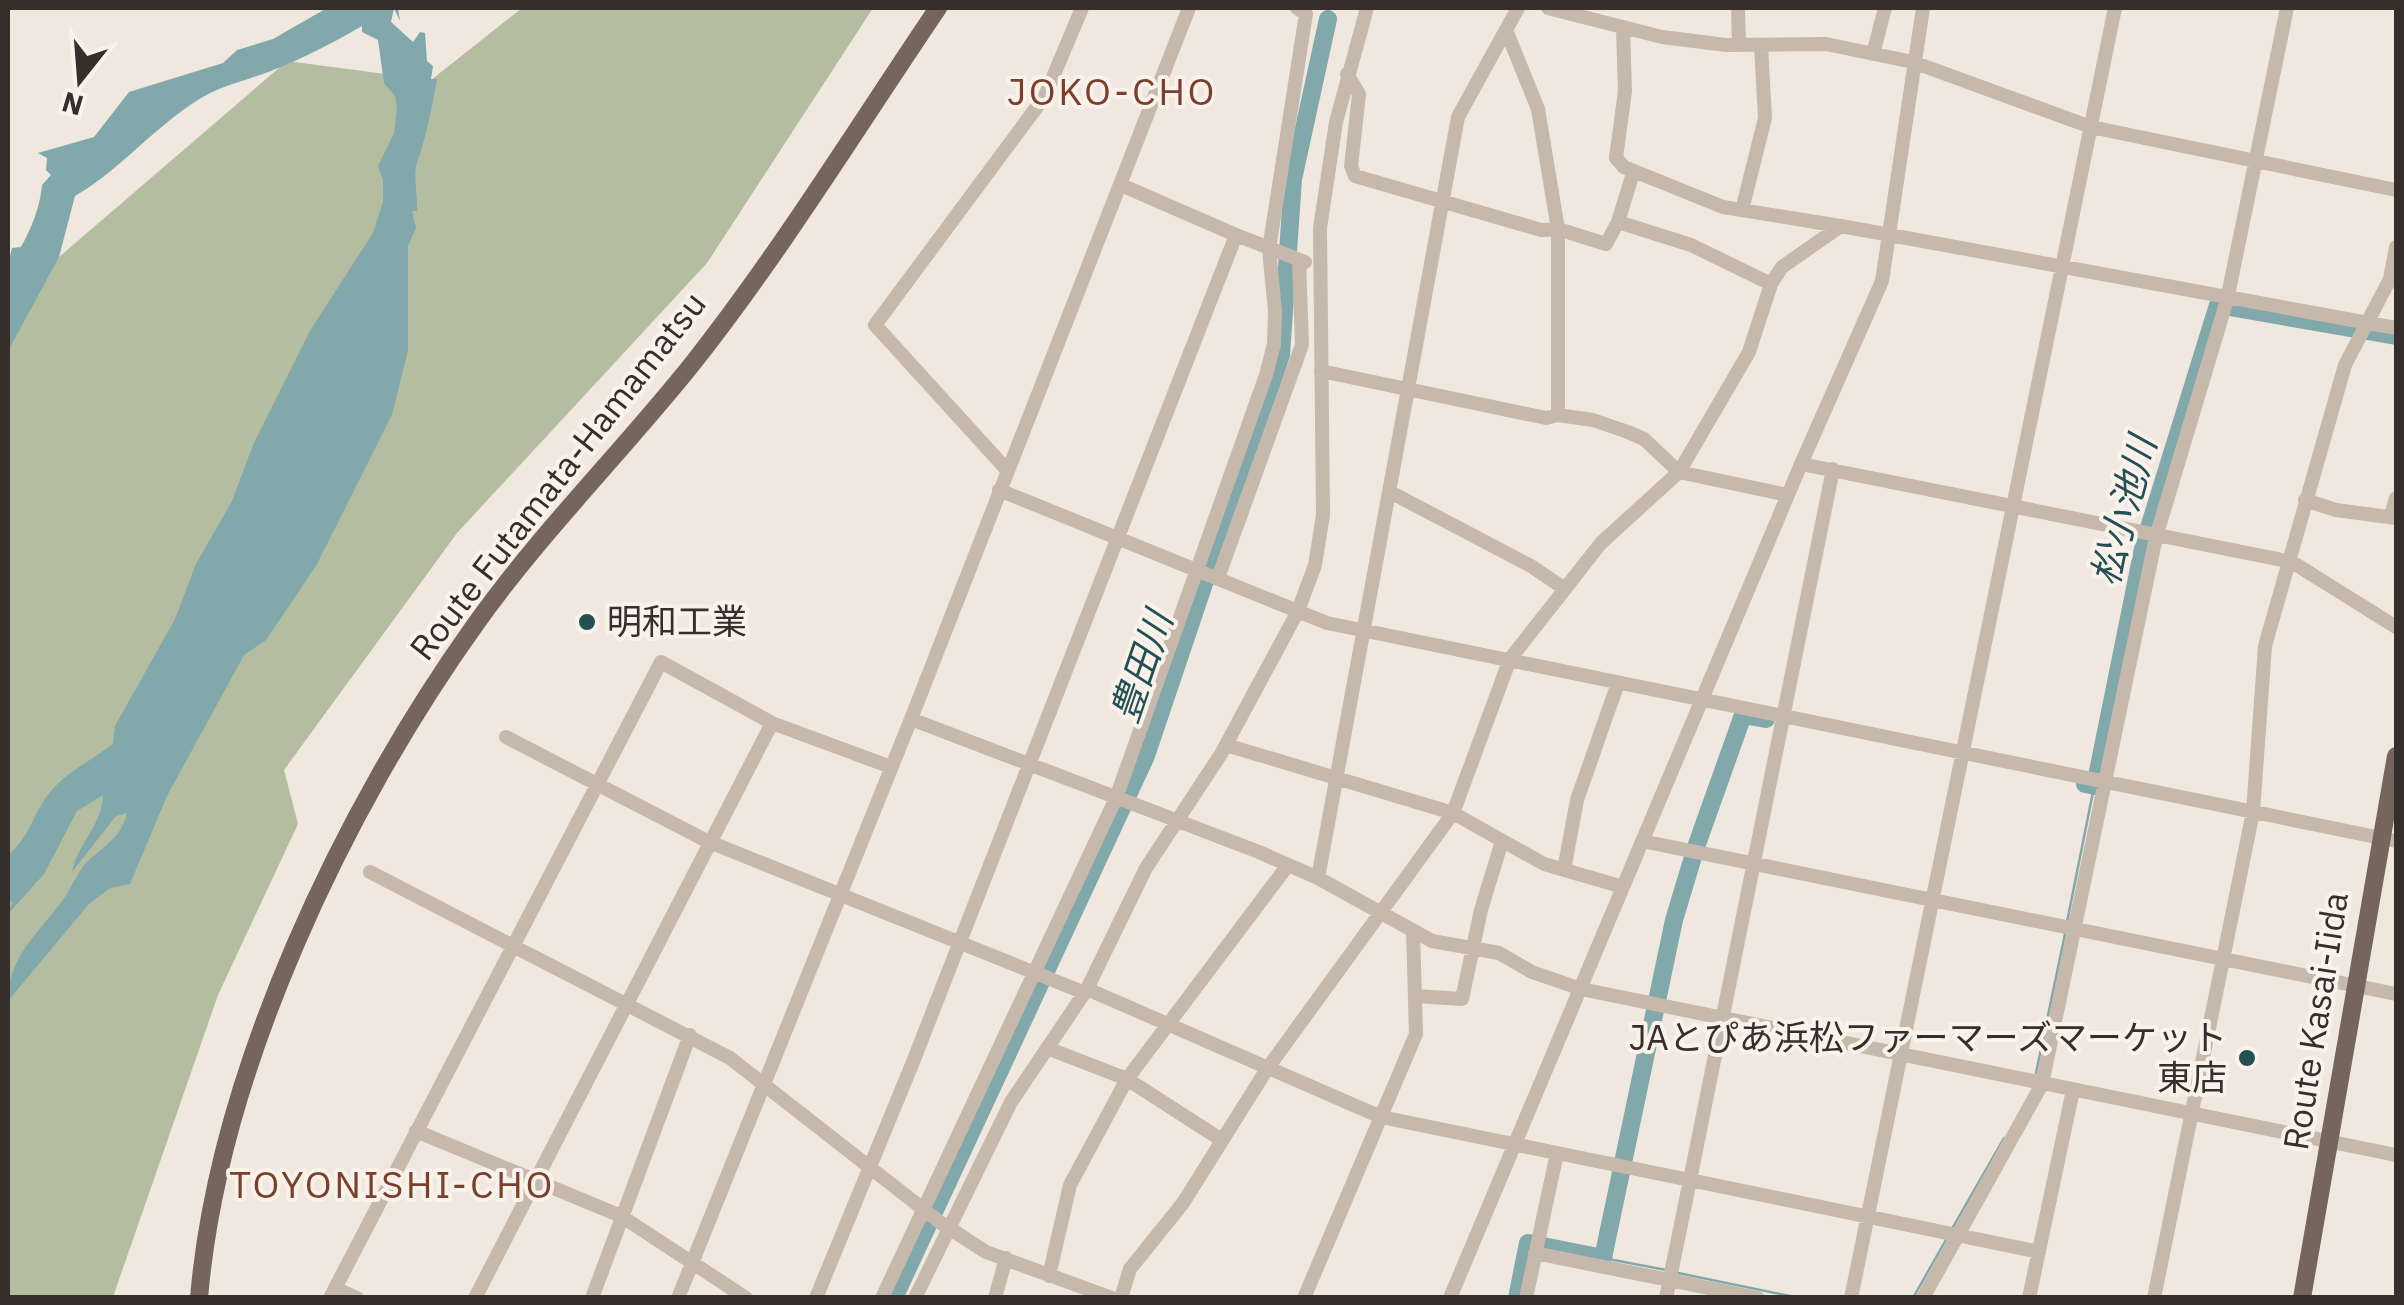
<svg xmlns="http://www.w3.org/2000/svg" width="2404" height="1305" viewBox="0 0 2404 1305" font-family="'IBM Plex Sans','Noto Sans JP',sans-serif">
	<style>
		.green { fill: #b4bda0 }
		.water { fill: #81a8aa }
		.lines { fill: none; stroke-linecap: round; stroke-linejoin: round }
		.stream { stroke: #81a8aa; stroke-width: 2.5 }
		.river { stroke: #81a8aa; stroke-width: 18 }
		.minor { stroke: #c7b8ac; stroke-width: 14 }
		.major { stroke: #76655d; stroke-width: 18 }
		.poi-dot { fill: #244f53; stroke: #f8f2eb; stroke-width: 4 }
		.labels { text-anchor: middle; stroke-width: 8; stroke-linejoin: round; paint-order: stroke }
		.street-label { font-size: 35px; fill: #362e2a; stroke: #f8f2eb }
		.poi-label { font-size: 35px; fill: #362e2a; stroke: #f8f2eb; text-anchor: start }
		.neighbourhood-label { font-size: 38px; letter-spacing: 2.5px; fill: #7c3f2c; stroke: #f8f2eb }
		.water-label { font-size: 38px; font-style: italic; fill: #244f53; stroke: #f8f2eb }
	</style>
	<rect width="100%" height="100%" fill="#f0e8df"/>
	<path class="green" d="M522 8H873L707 263 457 533 284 770 298 824 218 995 113 1297H8V337L59 257 287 61 431 80Z"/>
	<path class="water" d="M327 8H398L400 21 394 8 391 22 413 42 420 32 425 33 427 61 433 66 431 79H437C432 108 426 137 417 163 413 176 418 197 417 211H412L416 228 408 246V350L392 415 317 564 266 640 244 655 167 796 130 884 110 888 89 904 8 1001C7 956 42 930 65 897 73 885 79 868 90 859 105 846 122 836 127 813L116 816 72 872C78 843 102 826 103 795L77 811 44 874 8 914 12 903 8 898V855C30 838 33 812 51 791 68 771 92 760 113 744L115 726 175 619 196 564 232 501 253 445 311 329 373 233 383 202V180L378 166 394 133 397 108 395 96 384 83 378 40 362 32V26C328 46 288 66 251 78 233 84 218 88 201 98 155 126 120 170 75 196L59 257 8 351V264L12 248 21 247C32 227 40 207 42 185L51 175 46 170 47 158 38 153 94 137 129 92 223 63 237 50 273 39Z"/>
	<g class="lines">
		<path class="stream" d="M2067 922 2094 787
			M2036 1073 2065 934
			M1953 1227 2004 1138
			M1603 1258 1666 1270
			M1678 1273 1800 1298
			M1913 1298 1947 1238"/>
		<path class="river" d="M2085 784 2095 786 2144 544 2218 305 2396 336
			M1696 847 1743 715 1766 719
			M894 1298 1146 756 1281 355 1293 179 1328 19
			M1517 1298 1528 1243 1603 1258 1674 920 1693 857"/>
		<path class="minor" d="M1548 8 1662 37 1726 45 1826 44 1913 62 2091 127 2396 190
			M1738 8 1739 45
			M1623 30 1625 91 1616 158 1624 167 1723 207 1840 226
			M1873 54 1885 8
			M1347 74 1359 94 1351 166 1355 176 1541 230 1558 229 1538 109 1506 30
			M1633 173 1618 222 1606 244 1558 229V415L1593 420 1628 432 1644 439 1679 472 1788 495
			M1742 210 1765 118 1761 46
			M1618 222 1691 245 1771 284
			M1236 235 1305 262
			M1321 371 1546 418 1558 415
			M1801 464 2292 562 2396 627
			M1833 469 1690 1180 2039 1252
			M1007 470 875 325 1045 96 1082 8
			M999 490 1327 623 2396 841
			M1390 492 1531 566 1565 589
			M2305 500 2336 510 2396 518
			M2391 516 2396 498
			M1218 578 1302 345 1299 260
			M911 719 1259 852 1318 878 1432 941 1499 953 1532 972 1581 989 2396 1155
			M506 737 707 841 1085 993
			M1226 745 1453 813 1544 864 1623 887
			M1642 841 2396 994
			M1564 870 1577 800 1618 683
			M370 872 730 1058 941 1223 986 1252 1112 1298
			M1318 878 1458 117 1518 8
			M1087 989 1381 1117 1557 1153 1526 1298
			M1416 996 1462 999 1481 910 1502 841
			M1047 1048 1127 1079 1220 1139
			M416 1131 621 1216 746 1298
			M1557 1153 1690 1180 1666 1298
			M1535 1253 1758 1298
			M1049 1276 1070 1185 1127 1079 1288 865
			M335 1288 357 1298
			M330 1298 661 662 772 723 891 767
			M475 1298 772 723
			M592 1298 690 1035
			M678 1298 911 719 1189 8
			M816 1298 913 1062 1236 235 1121 185
			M882 1298 1116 798 1266 375 1274 344 1275 311 1269 249 1306 14 1297 8
			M915 1298 1011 1102 1087 989 1146 868 1221 754 1298 611 1315 565 1323 515 1320 228 1336 122 1367 8
			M995 1298 1006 1258
			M1121 1298 1130 1269 1183 1203 1267 1069 1453 813 1510 659 1601 543 1679 472 1749 352 1771 284 1782 267 1841 226 2396 328
			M1304 1298 1416 1034 1413 931
			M1450 1298 1801 464 1882 281 1923 8
			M1851 1298 2115 8
			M1923 1298 2042 1084 2156 537 2227 300 2287 8
			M2029 1298 2073 1090
			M2154 1298 2253 812 2265 646 2345 365 2390 279 2396 247"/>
		<path class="major" d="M199 1298C218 1072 344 808 475 625 541 532 622 452 693 363 782 250 858 126 938 8
			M2302 1298 2396 756"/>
	</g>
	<g class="poi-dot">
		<circle cx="587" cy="622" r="10"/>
		<circle cx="2247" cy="1058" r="10"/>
	</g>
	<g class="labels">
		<g class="street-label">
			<text transform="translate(558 476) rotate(-52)" y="12">Route Futamata-Hamamatsu</text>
			<text transform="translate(2316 1021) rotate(-81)" y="12">Route Kasai-Iida</text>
		</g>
		<g class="poi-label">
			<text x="607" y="634">明和工業</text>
			<text x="2227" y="1050" text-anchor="end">JAとぴあ浜松ファーマーズマーケット<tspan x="2227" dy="40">東店</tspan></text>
		</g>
		<g class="neighbourhood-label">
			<text x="1112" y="105">JOKO-CHO</text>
			<text x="392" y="1198">TOYONISHI-CHO</text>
		</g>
		<g class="water-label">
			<text transform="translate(2124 511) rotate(-75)" y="13">松小池川</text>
			<text transform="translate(1142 667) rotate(-71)" y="13">豊田川</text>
		</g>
	</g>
	<rect width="2404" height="1305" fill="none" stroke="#362e2a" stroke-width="20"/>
	<g transform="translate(80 80) rotate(197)" stroke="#f8f2eb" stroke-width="8" paint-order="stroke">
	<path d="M0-8L18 38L0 25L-18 38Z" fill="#362e2a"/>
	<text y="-15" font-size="28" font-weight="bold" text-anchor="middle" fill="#362e2a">N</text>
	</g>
</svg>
